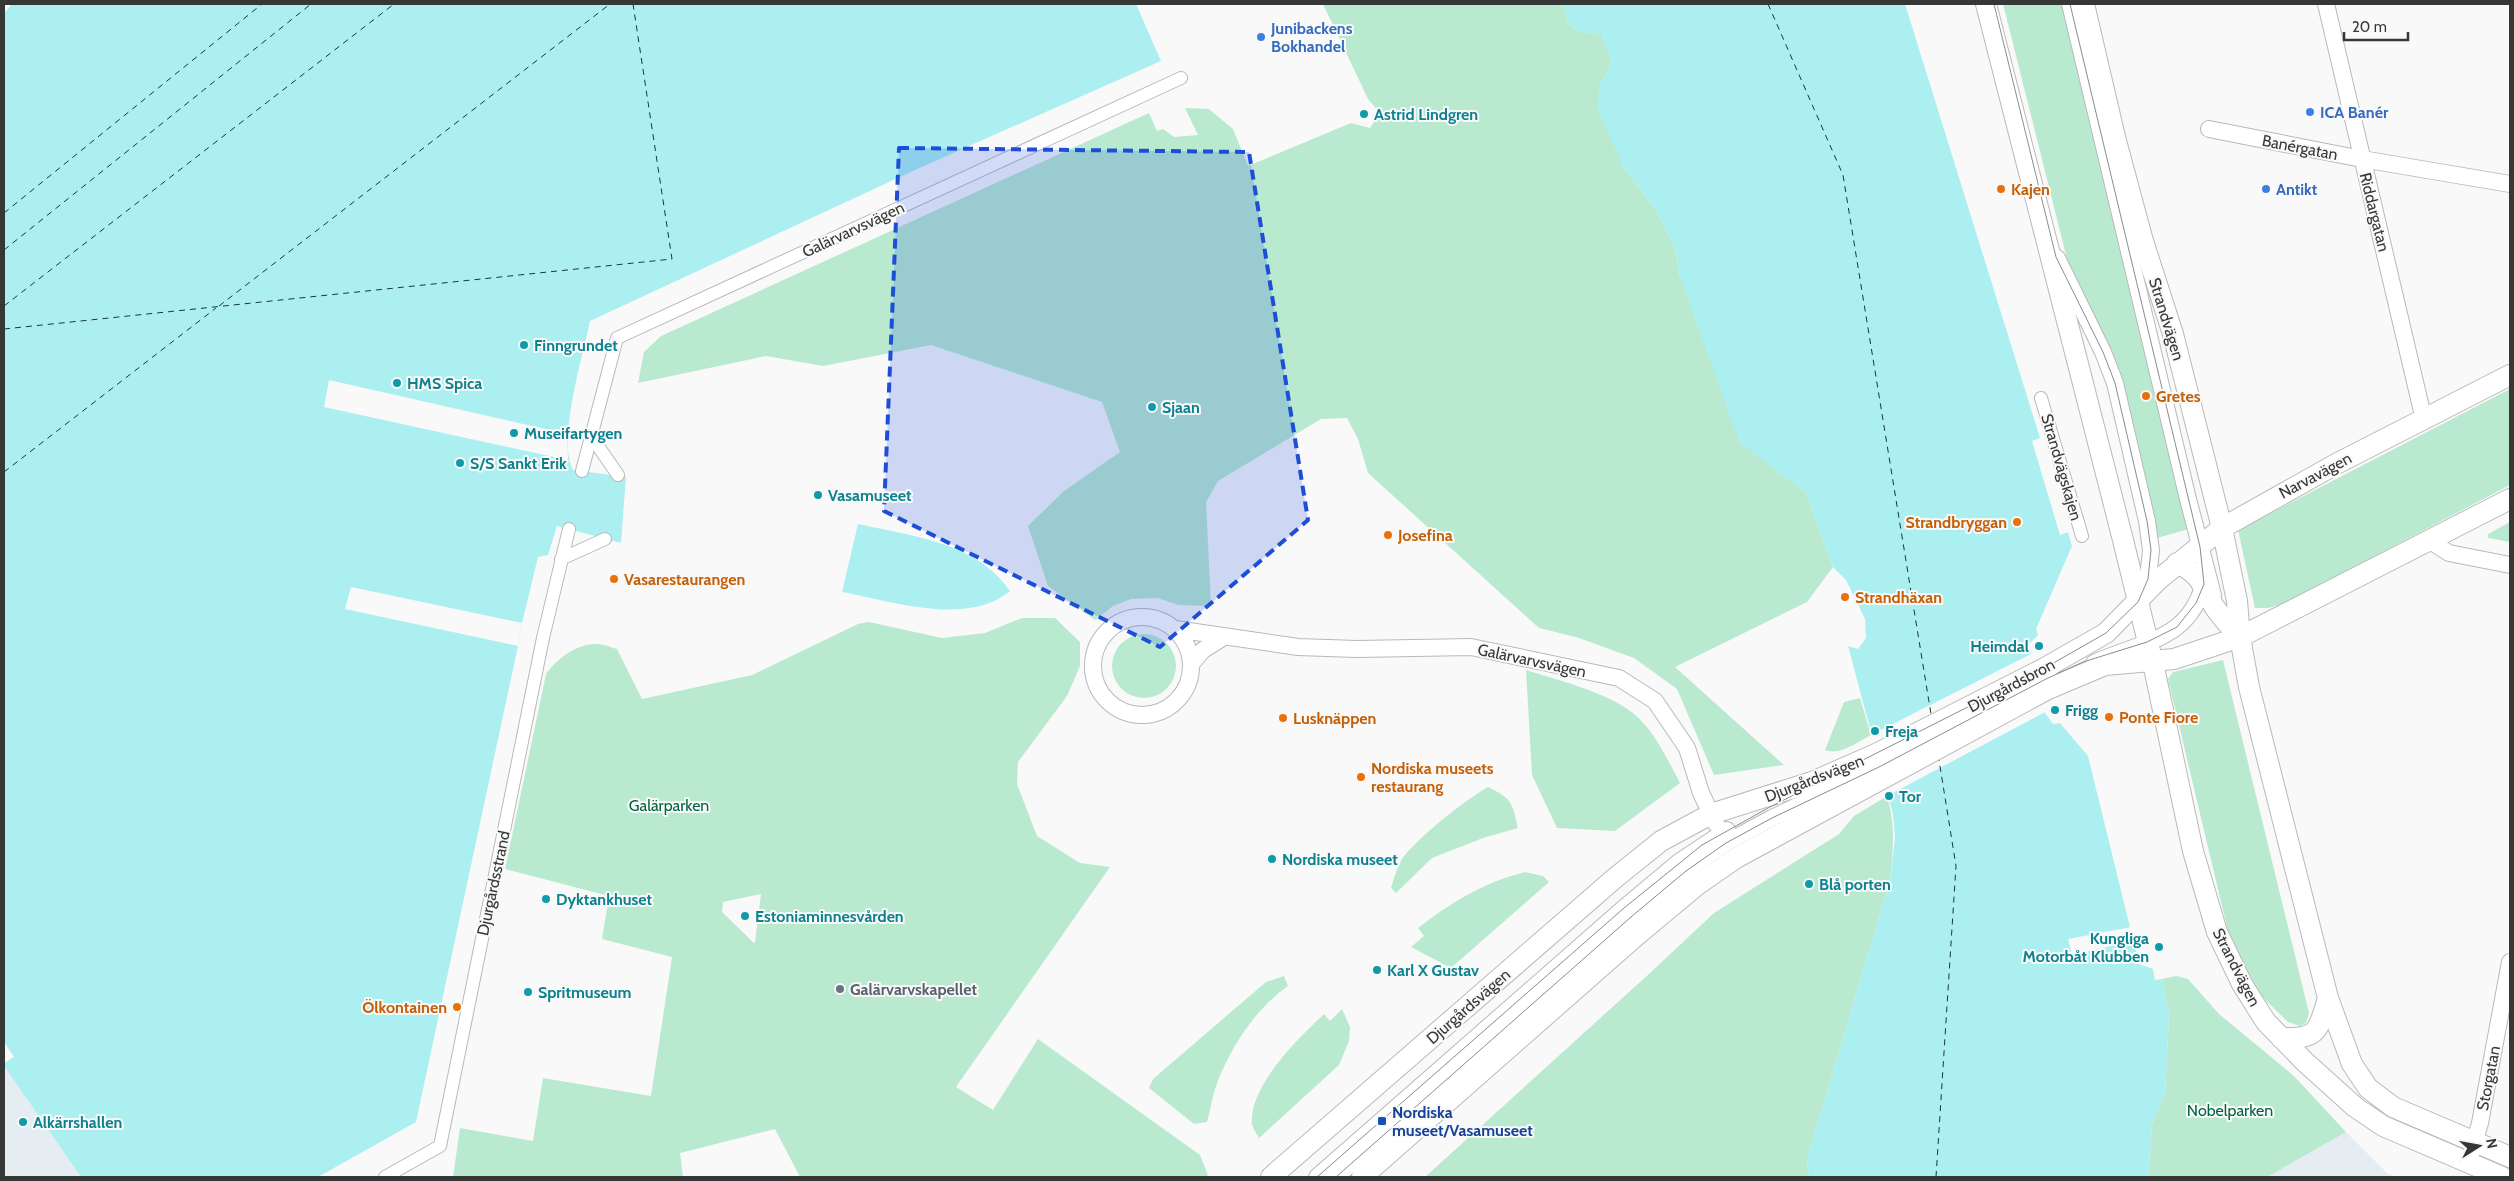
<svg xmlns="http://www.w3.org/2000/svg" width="2514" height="1181" viewBox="0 0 2514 1181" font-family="Cabin,sans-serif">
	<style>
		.built { fill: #e5ecf2 }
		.green { fill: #b9eacf; fill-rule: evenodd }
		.water { fill: #abeff1 }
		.pier { fill: #f9f9fa }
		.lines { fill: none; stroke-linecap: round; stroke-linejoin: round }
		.ferry { stroke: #18393a; stroke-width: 1; stroke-dasharray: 6 5; stroke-linecap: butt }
		.pedestrian-casing { stroke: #b8b9ba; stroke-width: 14 }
		.minor-casing { stroke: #b8b9ba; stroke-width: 18 }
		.tertiary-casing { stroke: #b8b9ba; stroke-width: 22 }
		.pedestrian { stroke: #fff; stroke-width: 12 }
		.minor { stroke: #fff; stroke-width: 16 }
		.tertiary { stroke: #fff; stroke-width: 20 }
		.tram { stroke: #8b8c8c; stroke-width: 1 }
		.marked { fill: #1d4ed8; fill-opacity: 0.2; stroke: #1d4ed8; stroke-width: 4; stroke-dasharray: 10 6; stroke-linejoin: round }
		.shop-dot { fill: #3f7fe0; stroke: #f9f9fa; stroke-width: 2 }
		.culture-dot { fill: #0f9aa8; stroke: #f9f9fa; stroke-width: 2 }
		.food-dot { fill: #e8710a; stroke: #f9f9fa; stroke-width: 2 }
		.worship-dot { fill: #6b7280; stroke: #f9f9fa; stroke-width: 2 }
		.transit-dot { fill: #1a4fb4; stroke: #f9f9fa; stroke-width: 2 }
		.labels { text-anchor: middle; stroke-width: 4; stroke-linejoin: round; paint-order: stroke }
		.shop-label { font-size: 16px; font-weight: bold; fill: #366cbe; stroke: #f9f9fa; text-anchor: start }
		.culture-label { font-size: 16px; font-weight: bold; fill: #0d838f; stroke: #f9f9fa; text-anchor: start }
		.street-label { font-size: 16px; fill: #363737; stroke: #f9f9fa }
		.food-label { font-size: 16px; font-weight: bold; fill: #c56008; stroke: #f9f9fa; text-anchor: start }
		.park-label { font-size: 16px; fill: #046442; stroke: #f9f9fa }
		.worship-label { font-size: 16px; font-weight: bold; fill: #5b616d; stroke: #f9f9fa; text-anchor: start }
		.transit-label { font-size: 16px; font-weight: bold; fill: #164399; stroke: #f9f9fa; text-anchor: start }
	</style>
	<rect width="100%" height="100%" fill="#f9f9fa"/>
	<path class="built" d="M4 1066 81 1177H4Z
		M2346 1132 2388 1174 2397 1177H2267Z"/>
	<path class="green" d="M1323 4H1563L1568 22 1578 32 1601 33 1612 62 1599 86 1622 165 1654 207 1675 248 1680 277 1777 470 1806 493 1833 567 1807 602 1675 667 1784 765 1714 775 1677 689 1634 658 1579 638 1539 628 1368 473 1358 439 1347 418 1321 419 1218 481 1206 502 1211 606 1178 605 1158 598 1131 599 1113 606 1095 620 1048 586 1028 526 1064 491 1120 452 1102 402 931 345 823 366 766 356 638 383 644 352 661 336 1149 113 1157 131 1163 129 1174 137 1198 135 1185 108 1209 109 1233 129 1248 166 1351 123 1370 128 1380 113 1368 99Z
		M2003 4H2063L2189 529 2157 538 2123 390 2069 267Z
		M2510 389V485L2283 604 2268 608H2255L2238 530Z
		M2510 522V542L2488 538V534Z
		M1022 618H1055L1080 642V666L1067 696 1018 762 1017 784 1037 836 1080 863 1110 867 956 1087 993 1110 1038 1039 1200 1155 1208 1175 1205 1177H800L775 1129 680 1153 683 1177H453L460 1128 533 1141 543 1078 651 1096 672 957 602 939 609 896 505 869 546 674C557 659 577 643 597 644 603 644 610 647 617 649L642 699 752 675 858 624 869 622 942 638 985 633ZM761 894 755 942 754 943 722 912 723 902Z
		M1112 666a32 32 0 1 1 64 0a32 32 0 1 1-64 0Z
		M2223 660 2309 1013 2306 1023 2300 1026 2288 1022 2251 986 2231 944 2168 679 2173 672Z
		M1526 670C1558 680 1606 692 1633 713 1655 731 1667 759 1680 783L1615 831 1557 828 1532 775Z
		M1860 698 1871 735C1857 742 1840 756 1825 750L1844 702Z
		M1488 787C1513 799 1512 803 1518 828L1483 838 1432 858 1396 893 1391 888C1394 879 1397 867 1402 859 1417 838 1465 800 1488 787Z
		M1887 796C1896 826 1893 851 1890 881L1810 1149 1807 1164 1809 1177H1425L1650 973 1714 913 1839 834 1854 816Z
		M1525 872 1543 876 1549 882 1451 968 1411 947 1424 936 1418 928C1452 902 1482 883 1525 872Z
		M1284 976 1288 986C1257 1008 1234 1042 1219 1078 1213 1092 1211 1108 1207 1122L1194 1124 1149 1088 1153 1079 1266 982Z
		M2176 976 2188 979 2219 1014 2294 1076 2346 1132 2267 1177H2148L2152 1124 2165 1094 2169 1015 2162 979Z
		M1342 1009 1350 1027 1349 1041 1339 1065 1259 1138C1257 1134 1253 1129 1252 1124 1249 1085 1298 1039 1324 1014L1330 1021Z"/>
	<path class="water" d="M12 4H1136L1161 61 915 170 590 321C583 355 557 441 573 470L626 477 621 543 557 526 548 555 538 557 522 623 518 646 416 1122 318 1177H81L4 1066V1063L14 1057 4 1042V13Z
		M1563 4H1905L2040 438 2032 441 2060 535 2068 532 2072 546 2036 629 2038 635 2029 644 2045 713 2053 724 2060 723 2088 756 2139 964 2153 969 2155 980 2162 979 2169 1015 2165 1094 2152 1124 2148 1177H1809L1807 1164 1810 1149 1890 881 1895 838 1893 814 1848 646 1858 649 1866 638 1865 619 1846 580 1833 567 1806 493 1740 443 1680 277 1675 248 1654 207 1622 165 1598 109 1599 86 1612 62 1601 34 1578 32 1568 22Z
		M858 524C911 536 977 542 1010 591 967 627 891 601 842 592Z"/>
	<path class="pier" d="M329 380 567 434 568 460 324 407Z
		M351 587 522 623 518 646 345 609Z
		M2033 653 2047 711 1887 796 1871 735Z
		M2131 927 2133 937 2120 940V944L2072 955 2068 939Z"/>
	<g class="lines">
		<path class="ferry" d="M1768 4 1843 175 1931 714
			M4 213 262 4
			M4 250 311 4
			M4 306 394 4
			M219 306 610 4
			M4 329 672 259 633 4
			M4 472 216 308
			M1936 1177 1956 866 1939 760"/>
		<g class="pedestrian-casing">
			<path id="pedestrian" d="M2041 398 2082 536
				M591 436 618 475
				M582 471 617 338 1181 78
				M561 559 605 539
				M385 1177 440 1146 543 638 569 529"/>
		</g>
		<g class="minor-casing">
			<path id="minor" d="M2070 4 2188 499 2213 595
				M2326 4 2424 420
				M2209 129 2362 159 2510 184
				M2057 258 2103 352 2115 383 2147 521 2151 550 2148 579 2141 595
				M2430 541 2449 553 2510 565
				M1093 666a49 49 0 1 1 98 0a49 49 0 1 1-98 0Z
				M1175 629 1298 647 1357 649 1471 647 1619 678 1655 701 1687 748 1701 793 1716 824
				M1192 663 1203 650 1224 637
				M2094 663C2144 640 2191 641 2205 579
				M2471 1154 2480 1123 2510 962
				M1317 1177 1624 908 1679 862 1727 830
				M1336 1177 1631 917 1686 871 1726 843 1772 818 1879 767 2050 678"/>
		</g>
		<g class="tertiary-casing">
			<path id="tertiary" d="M1986 4 2123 540 2153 663 2193 851 2217 932 2242 984 2266 1022 2305 1062 2355 1107 2383 1126 2502 1177
				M2084 4 2115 137 2143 241 2173 334 2222 528 2237 601 2240 637 2249 687 2328 998 2352 1064 2368 1088 2393 1107 2510 1157
				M2177 563C2207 577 2201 591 2219 613 2225 622 2233 629 2240 637
				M2281 1038C2319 1039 2318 1031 2328 998
				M1271 1177 1615 878 1661 841 1711 814 1812 782 1876 754 2043 669 2106 633 2158 580 2222 528 2336 464 2510 375
				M1362 1177 1637 935 1697 885 1736 858 2048 689 2105 665 2174 659 2240 637 2510 499"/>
		</g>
		<use href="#pedestrian" class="pedestrian"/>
		<use href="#minor" class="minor"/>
		<use href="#tertiary" class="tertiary"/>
		<path class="tram" d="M1317 1177 1624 908 1702 845 1768 808 2043 669 2106 633 2138 602 2148 579 2151 550 2147 521 2115 383 2103 352 2056 257 1994 4
			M1336 1177 1631 917 1686 871 1726 843 1772 818 1879 767 2046 679 2083 662 2147 642 2177 627 2196 603 2204 584 2200 547 2070 4"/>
	</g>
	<path class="marked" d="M899 148 1249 152 1308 520 1160 647 884 511Z"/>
	<g class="shop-dot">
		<circle cx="1261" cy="37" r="5"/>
		<circle cx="2310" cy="112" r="5"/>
		<circle cx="2266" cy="189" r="5"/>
	</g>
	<g class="culture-dot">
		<circle cx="1364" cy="114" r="5"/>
		<circle cx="524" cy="345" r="5"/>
		<circle cx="397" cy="383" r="5"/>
		<circle cx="1152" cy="407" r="5"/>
		<circle cx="514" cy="433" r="5"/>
		<circle cx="460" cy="463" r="5"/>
		<circle cx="818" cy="495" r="5"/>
		<circle cx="2039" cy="646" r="5"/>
		<circle cx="2055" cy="710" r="5"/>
		<circle cx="1875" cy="731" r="5"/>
		<circle cx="1889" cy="796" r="5"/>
		<circle cx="1272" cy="859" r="5"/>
		<circle cx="1809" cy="884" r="5"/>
		<circle cx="546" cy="899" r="5"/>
		<circle cx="745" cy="916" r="5"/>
		<circle cx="2159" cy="947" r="5"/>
		<circle cx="1377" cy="970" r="5"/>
		<circle cx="528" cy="992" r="5"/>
		<circle cx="23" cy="1122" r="5"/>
	</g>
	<g class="food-dot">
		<circle cx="2001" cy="189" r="5"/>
		<circle cx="2146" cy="396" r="5"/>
		<circle cx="2017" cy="522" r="5"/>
		<circle cx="1388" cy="535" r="5"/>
		<circle cx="614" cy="579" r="5"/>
		<circle cx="1845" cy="597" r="5"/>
		<circle cx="2109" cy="717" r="5"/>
		<circle cx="1283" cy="718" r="5"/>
		<circle cx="1361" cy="777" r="5"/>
		<circle cx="457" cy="1007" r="5"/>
	</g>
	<circle class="worship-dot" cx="840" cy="989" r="5"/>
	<rect class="transit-dot" x="1377" y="1116" width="10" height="10" rx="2.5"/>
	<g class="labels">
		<g class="shop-label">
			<text x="1271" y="34">Junibackens<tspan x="1271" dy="18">Bokhandel</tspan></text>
			<text x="2320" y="118">ICA Banér</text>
			<text x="2276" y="195">Antikt</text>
		</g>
		<g class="culture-label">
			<text x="1374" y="120">Astrid Lindgren</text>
			<text x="534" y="351">Finngrundet</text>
			<text x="407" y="389">HMS Spica</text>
			<text x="1162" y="413">Sjaan</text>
			<text x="524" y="439">Museifartygen</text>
			<text x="470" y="469">S/S Sankt Erik</text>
			<text x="828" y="501">Vasamuseet</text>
			<text x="2029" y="652" text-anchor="end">Heimdal</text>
			<text x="2065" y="716">Frigg</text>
			<text x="1885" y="737">Freja</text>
			<text x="1899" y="802">Tor</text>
			<text x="1282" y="865">Nordiska museet</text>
			<text x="1819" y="890">Blå porten</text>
			<text x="556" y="905">Dyktankhuset</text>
			<text x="755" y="922">Estoniaminnesvården</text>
			<text x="2149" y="944" text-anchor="end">Kungliga<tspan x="2149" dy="18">Motorbåt Klubben</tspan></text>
			<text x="1387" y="976">Karl X Gustav</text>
			<text x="538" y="998">Spritmuseum</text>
			<text x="33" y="1128">Alkärrshallen</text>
		</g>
		<g class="street-label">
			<text transform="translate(2300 147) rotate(11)" y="6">Banérgatan</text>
			<text transform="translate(2375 212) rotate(76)" y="6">Riddargatan</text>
			<text transform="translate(853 229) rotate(-25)" y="6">Galärvarvsvägen</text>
			<text transform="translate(2167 319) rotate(73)" y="6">Strandvägen</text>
			<text transform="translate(2062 467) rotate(74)" y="6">Strandvägskajen</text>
			<text transform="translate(2315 475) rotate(-28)" y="6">Narvavägen</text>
			<text transform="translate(1532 660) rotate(12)" y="6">Galärvarvsvägen</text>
			<text transform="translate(2011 685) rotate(-28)" y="6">Djurgårdsbron</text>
			<text transform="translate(1814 778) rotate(-21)" y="6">Djurgårdsvägen</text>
			<text transform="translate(493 883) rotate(-78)" y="6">Djurgårdsstrand</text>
			<text transform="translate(2237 967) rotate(63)" y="6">Strandvägen</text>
			<text transform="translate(1468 1006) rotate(-41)" y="6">Djurgårdsvägen</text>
			<text transform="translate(2488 1078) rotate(-79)" y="6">Storgatan</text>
		</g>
		<g class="food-label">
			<text x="2011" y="195">Kajen</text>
			<text x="2156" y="402">Gretes</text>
			<text x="2007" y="528" text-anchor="end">Strandbryggan</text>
			<text x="1398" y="541">Josefina</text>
			<text x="624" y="585">Vasarestaurangen</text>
			<text x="1855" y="603">Strandhäxan</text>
			<text x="2119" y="723">Ponte Fiore</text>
			<text x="1293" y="724">Lusknäppen</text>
			<text x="1371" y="774">Nordiska museets<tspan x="1371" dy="18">restaurang</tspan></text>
			<text x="447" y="1013" text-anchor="end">Ölkontainen</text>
		</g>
		<g class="park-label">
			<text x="669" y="811">Galärparken</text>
			<text x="2230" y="1116">Nobelparken</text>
		</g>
		<g class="worship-label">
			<text x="850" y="995">Galärvarvskapellet</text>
		</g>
		<g class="transit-label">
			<text x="1392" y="1118">Nordiska<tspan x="1392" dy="18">museet/Vasamuseet</tspan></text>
		</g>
	</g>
	<rect width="2514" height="1181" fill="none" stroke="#363737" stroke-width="10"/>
	<g transform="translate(2479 1146) rotate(79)" stroke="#f9f9fa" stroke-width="4" paint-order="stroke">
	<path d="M0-4L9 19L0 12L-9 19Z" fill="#363737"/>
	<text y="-8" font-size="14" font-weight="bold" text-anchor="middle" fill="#363737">N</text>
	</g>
	<path d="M2344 32v8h64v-8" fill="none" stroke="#363737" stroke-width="2.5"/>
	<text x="2352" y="32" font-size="15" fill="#363737" stroke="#f9f9fa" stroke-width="4" paint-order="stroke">20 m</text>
</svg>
